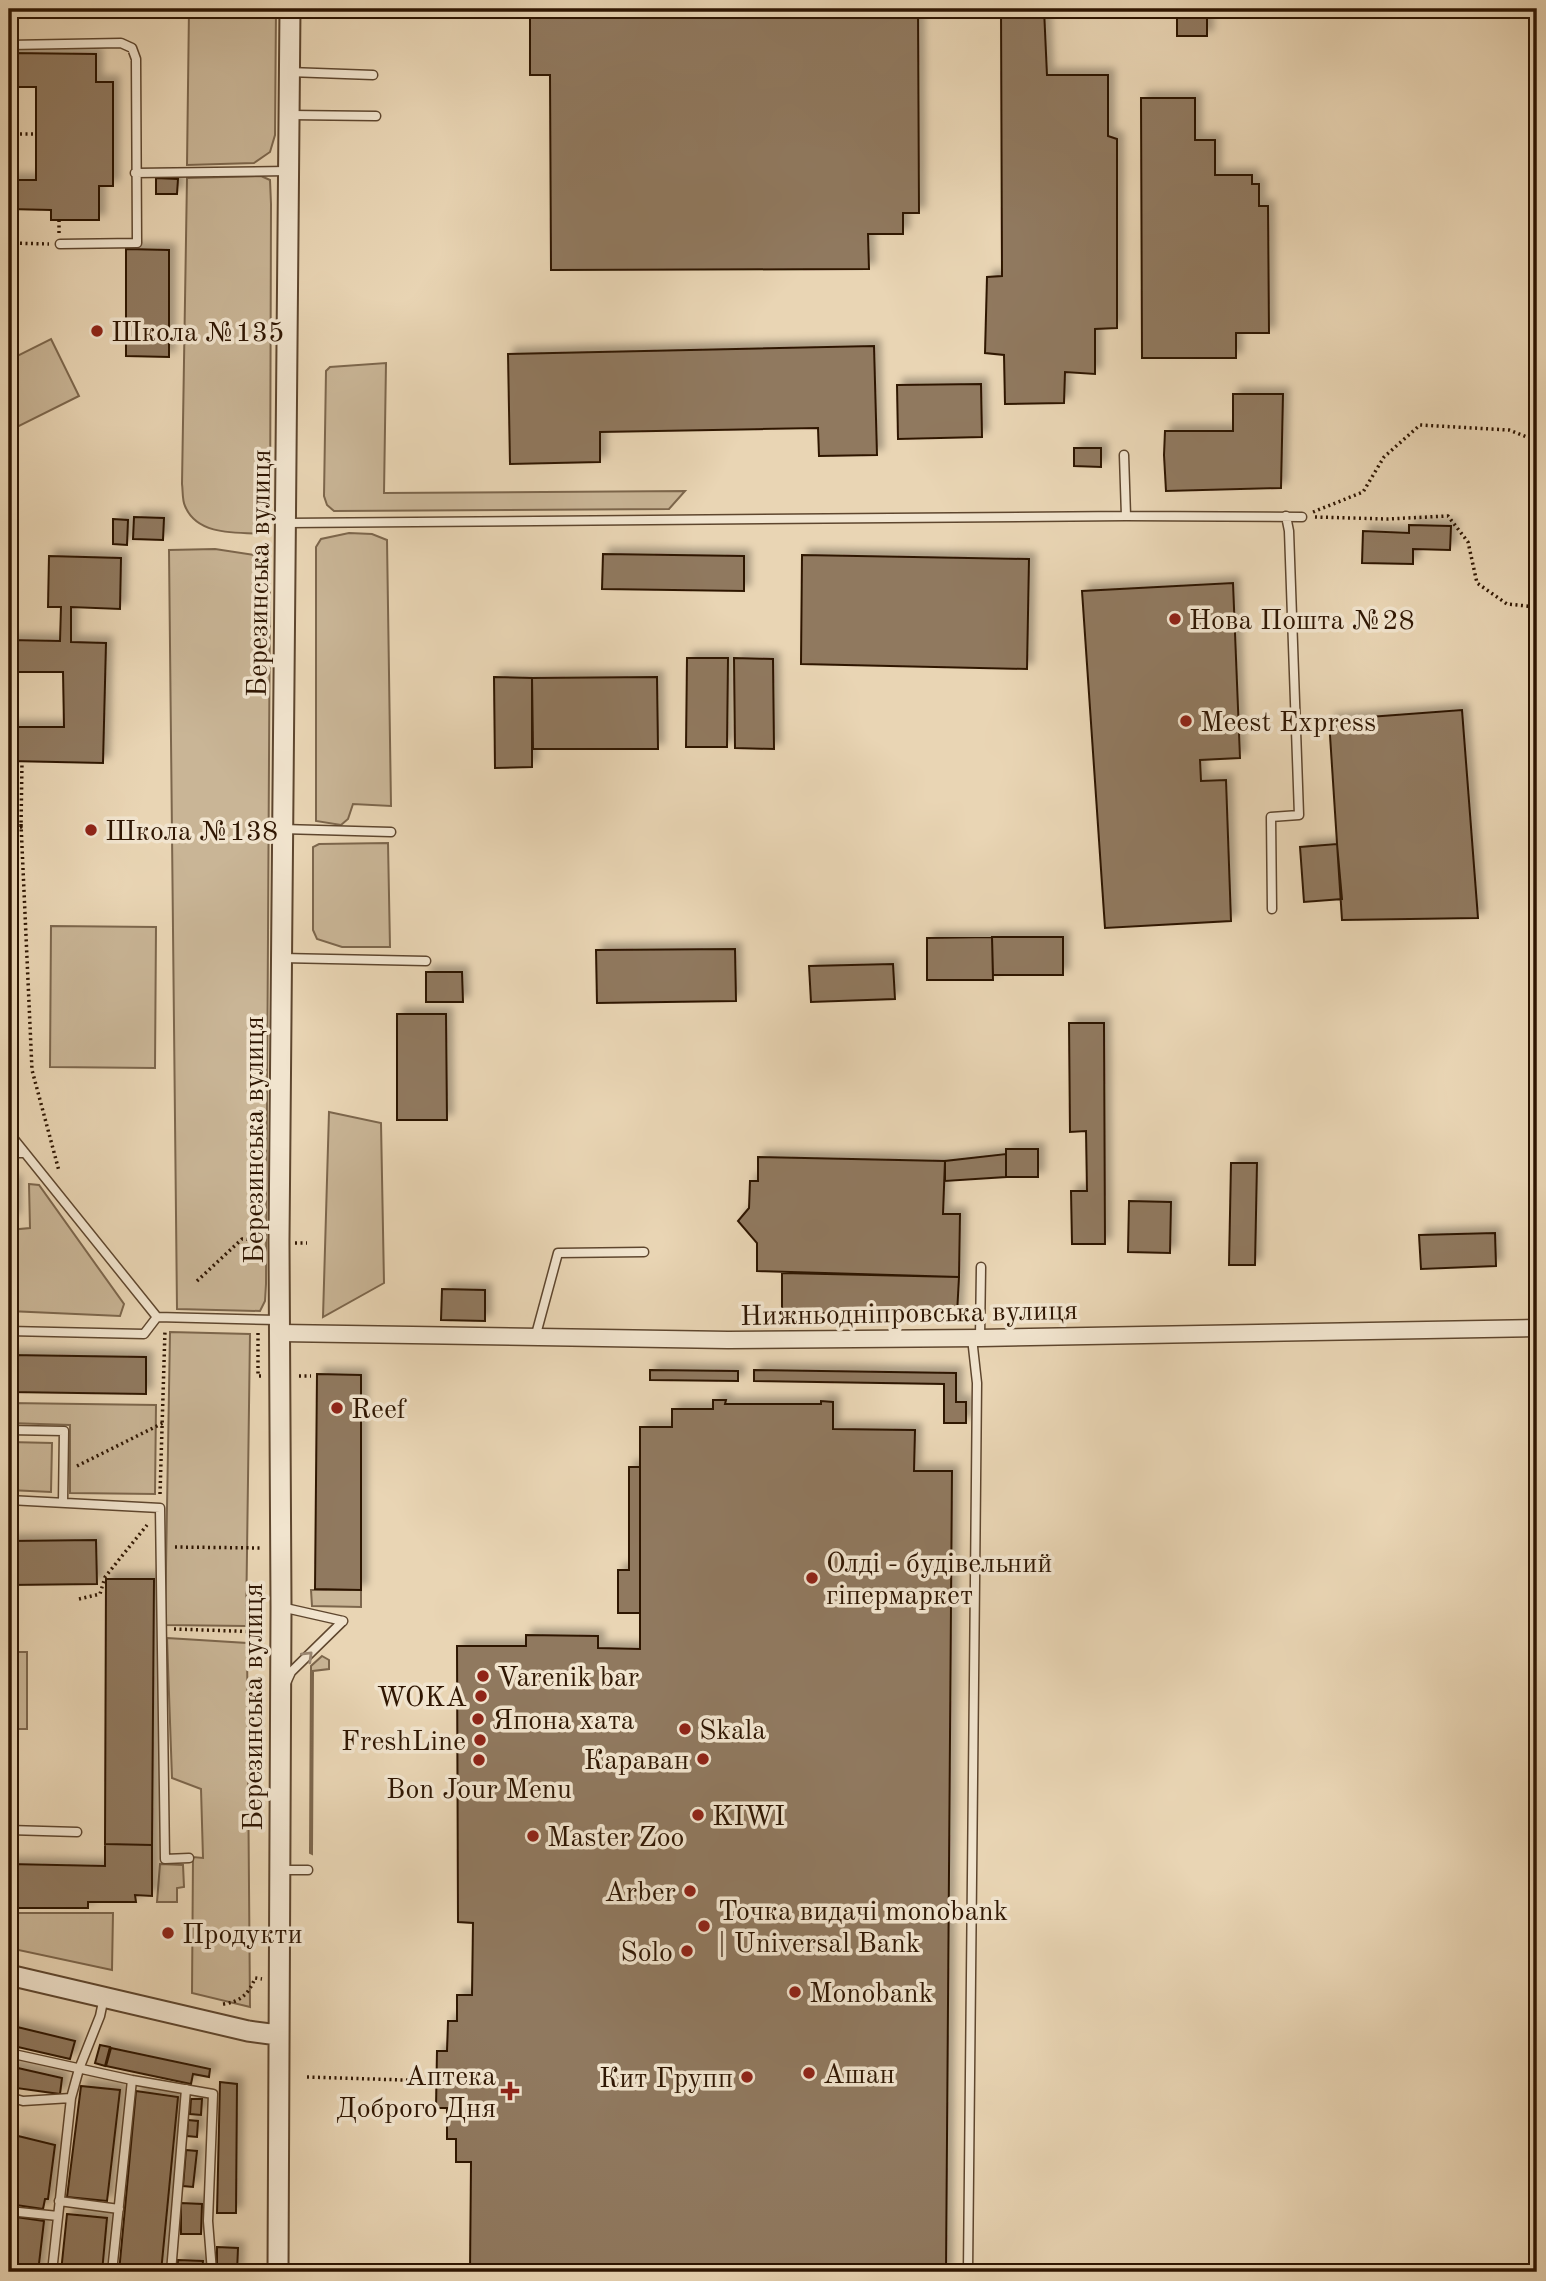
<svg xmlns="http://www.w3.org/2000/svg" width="1546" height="2281" viewBox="0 0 1546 2281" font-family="'Old Standard TT',serif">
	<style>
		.green { fill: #c9b596; stroke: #7c664c; stroke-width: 2 }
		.building { fill: #90795f; stroke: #2f1602; stroke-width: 2; filter: url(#shadow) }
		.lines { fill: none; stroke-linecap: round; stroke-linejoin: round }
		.service-casing { stroke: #5e462e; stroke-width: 11 }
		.minor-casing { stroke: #5e462e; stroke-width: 19 }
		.tertiary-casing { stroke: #5e462e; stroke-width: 23 }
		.path { stroke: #2f1602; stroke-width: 3.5; stroke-dasharray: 2 3.5; stroke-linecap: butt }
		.service { stroke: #f1e4ce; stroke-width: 8 }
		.minor { stroke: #f1e4ce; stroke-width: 16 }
		.tertiary { stroke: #f1e4ce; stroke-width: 19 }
		.oneway { stroke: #9a8772 }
		.poi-dot { fill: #8f2418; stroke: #f1e4ce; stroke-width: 2.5 }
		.labels { text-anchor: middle; stroke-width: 7; stroke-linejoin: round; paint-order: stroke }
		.poi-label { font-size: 28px; fill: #2f1602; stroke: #f1e4ce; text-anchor: start }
		.street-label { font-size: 28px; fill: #2f1602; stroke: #f1e4ce }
	</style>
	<defs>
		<filter id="shadow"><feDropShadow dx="6" dy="-6" stdDeviation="3.5" flood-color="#0004"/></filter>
	</defs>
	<rect width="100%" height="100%" fill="#e9d5b4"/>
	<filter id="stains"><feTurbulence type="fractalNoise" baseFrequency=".00286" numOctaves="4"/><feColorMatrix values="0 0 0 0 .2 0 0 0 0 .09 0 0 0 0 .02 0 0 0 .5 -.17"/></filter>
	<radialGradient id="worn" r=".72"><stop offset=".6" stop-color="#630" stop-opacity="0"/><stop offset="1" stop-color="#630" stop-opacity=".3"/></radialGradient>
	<path class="green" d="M189 9H276L275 135 270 152 254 163 187 165Z
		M261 176 270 180 271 204 270 534C242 532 198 538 185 506 182 500 183 490 182 484L187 178Z
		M51 339 79 396 9 431V360Z
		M386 363 384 493 685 491 669 509 334 511 327 505 324 496 326 371 330 367Z
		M349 533 372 534 387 540 391 806 353 804 348 819 341 825 316 821V547L321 539Z
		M215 549 268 557 270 587 266 1284 265 1301 260 1311 177 1309 169 550Z
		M388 843 390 947H342L317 939 313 930V847L319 844Z
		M51 926 156 927 155 1068 50 1067Z
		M329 1112 381 1123 384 1283 323 1317Z
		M29 1184 39 1185 124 1304 120 1316 9 1311V1230L30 1228Z
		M170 1332 250 1334 246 1626 165 1625Z
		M9 1403 156 1405 155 1494 70 1493V1425L9 1423Z
		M9 1442 52 1443 51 1492 9 1490Z
		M311 1590H361V1607L312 1606Z
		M167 1638 247 1643 250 2007 192 1993 193 1857 203 1858 201 1789 172 1778Z
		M9 1652H27V1729H9Z
		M322 1656 329 1660V1669L313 1671 312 1854 310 1853 311 1666Z
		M160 1864 183 1865 184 1887 177 1888V1902H157Z
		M9 1913H113L112 1970 9 1948Z"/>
	<path class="building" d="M530 9H918L919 213H903V234H868L869 269 551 270 550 75H530Z
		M1001 9H1044L1047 75H1108V136L1117 139V328L1095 329V374L1065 372 1064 403 1005 404 1004 355 985 353 987 277 1002 276Z
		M1177 9H1207V36H1177Z
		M9 53 96 54V82H113V186H99V220H51V210L9 209V180H36V87H9Z
		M1141 98H1195V140H1215V175H1252V184H1259V206H1268L1269 333H1236V358H1142Z
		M156 178 178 179 177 194H156Z
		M126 249 169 250V357L126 356Z
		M874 346 877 455 819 456 818 428 600 432V462L510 464 508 354Z
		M981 384 982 437 898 439 897 385Z
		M1233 394H1283L1281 488 1166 491 1164 455 1165 431H1233Z
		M1074 448H1101V467L1074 466Z
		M134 517 164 518 163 540 133 539Z
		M113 519 128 520 127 545 113 544Z
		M1409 525 1451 526 1450 550 1413 549V564L1362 563 1363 531 1409 533Z
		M603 554 744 556V591L602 589Z
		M802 555 1029 559 1027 669 801 664Z
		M49 556 121 558 120 609 71 607V642L106 643 103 763 9 761V727H64L63 672H9V640L60 641 61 607H48Z
		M1233 583 1240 758 1200 760 1201 781 1226 780 1231 921 1105 928 1082 591Z
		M687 658H728L727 747H686Z
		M734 658 773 659 774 749 735 748Z
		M494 677 532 678V767L495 768Z
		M657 677 658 749H533L532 678Z
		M1462 710 1478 918 1342 920 1329 720Z
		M1337 844 1342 899 1304 902 1300 847Z
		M1531 865H1537V901H1531Z
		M992 937H1063V975H993Z
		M992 937 993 980H927V938Z
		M735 949 736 1001 597 1003 596 950Z
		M893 964 895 999 811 1002 809 966Z
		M426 972H462L463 1002H426Z
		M397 1014H446L447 1120H397Z
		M1069 1023H1104L1105 1244H1072L1071 1191H1087L1086 1131 1070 1132Z
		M1006 1149H1038V1177H1006Z
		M1006 1154V1177L945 1181V1161Z
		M758 1157 945 1161 943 1214H960L959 1277 757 1271V1243L738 1221 749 1208 750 1181H758Z
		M1231 1163H1257L1255 1265H1229Z
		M9 1182H15L14 1219H9Z
		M1129 1201 1171 1202 1170 1253 1128 1252Z
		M1495 1233 1496 1266 1421 1269 1419 1235Z
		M782 1273 959 1277 957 1314 782 1313Z
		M442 1289 485 1290V1321L441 1320Z
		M9 1355 146 1357V1394L9 1392Z
		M650 1370 738 1371V1381L650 1380Z
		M754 1370 956 1373V1402H966V1423H944V1384L754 1381Z
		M317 1374 361 1375V1590L315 1589Z
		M713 1400H726L725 1404H821V1401L833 1402V1429L915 1430 914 1471H952L946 2272H470L471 2162H456V2139H447V2108H436L437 2051H447L448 2021H457V1995H472L473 1923 458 1922 457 1646H526V1635L598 1636V1648L640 1649V1427H672V1409H713Z
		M629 1467H640V1613H618V1570H629Z
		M96 1540 97 1584 9 1585V1541Z
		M106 1579H154L152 1845 105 1844Z
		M105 1844 152 1845V1896L135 1895 136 1902H88V1908H9V1864L105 1866Z
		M9 2025 75 2041 70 2059 9 2045Z
		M100 2045 110 2047 105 2066 95 2063Z
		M111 2048 210 2069 209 2077 193 2074 191 2084 106 2066Z
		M9 2066 62 2078 60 2094 9 2087Z
		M220 2082 237 2084 236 2213H217Z
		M81 2086 120 2090 107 2201 67 2197Z
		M136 2091 178 2097 161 2272H119Z
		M191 2099H202L201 2115 190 2114Z
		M188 2120 198 2121 197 2137 187 2136Z
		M14 2135 55 2145 48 2199H45L43 2209 9 2204Z
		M186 2150 197 2151 193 2187 183 2186Z
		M181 2203 202 2204 201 2234H181Z
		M67 2214 107 2218 102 2272H61Z
		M9 2216 44 2221 38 2272H9Z
		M217 2247 238 2248 237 2272H217Z
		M178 2260 203 2261 202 2272H177Z"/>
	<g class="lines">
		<g class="service-casing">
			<path id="service" d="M9 45 121 43 132 48 136 59 137 243 60 244
				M289 72 373 75
				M290 115 376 116
				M135 173 288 171
				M1124 455 1126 516
				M287 523 1126 516 1302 517
				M282 829 391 832
				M1272 909 1271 817 1299 815 1289 531 1286 516
				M282 958 426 961
				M9 1133 157 1317 278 1320
				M9 1153H25
				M9 1331 144 1334 157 1317
				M535 1338 558 1253 644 1252
				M980 1338 981 1267
				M9 1430 64 1431 63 1502
				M9 1500 160 1508 165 1859 189 1858
				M281 1607 343 1621
				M286 1683 291 1672 343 1621
				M9 1830 77 1832
				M282 1870H308
				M9 2053 132 2080 213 2094 208 2221 212 2272
				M9 2097 23 2101 71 2098
				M59 2201 119 2209
				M9 2211 58 2216
				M52 2272 71 2098 79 2069 100 2016 104 1997
				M112 2272 132 2080
				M171 2272 186 2089
				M968 2272 977 1383 972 1338"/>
		</g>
		<g class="minor-casing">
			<path id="minor" d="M281 1333 728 1340 980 1338 1537 1328"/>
		</g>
		<g class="tertiary-casing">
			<path id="tertiary" d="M9 1975 248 2031 278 2035
				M278 2272 281 1607 279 1241 290 9"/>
		</g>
		<path class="path" d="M9 134H36
			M59 220V233
			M9 243 49 244
			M1313 512 1363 492 1384 457 1420 425 1509 430 1537 441
			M1315 517 1387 519 1448 516 1468 542 1477 583 1507 604 1537 607
			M21 824 32 1070 59 1171
			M9 828 21 827 22 761
			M295 1243H307
			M197 1281 242 1239 260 1240
			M258 1333V1376H263
			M299 1376H311
			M77 1466 163 1423
			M160 1494 165 1330
			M175 1547 261 1548
			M79 1599 100 1594 105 1577 147 1525
			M174 1629 264 1632
			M223 2004C240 2002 249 1994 255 1978L262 1979
			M307 2077 436 2081"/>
		<use href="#service" class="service"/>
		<use href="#minor" class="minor"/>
		<use href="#tertiary" class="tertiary"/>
	</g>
	<defs><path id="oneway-chevron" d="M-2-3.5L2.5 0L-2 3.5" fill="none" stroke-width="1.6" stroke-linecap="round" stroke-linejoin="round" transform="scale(1.75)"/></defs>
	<use class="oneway" href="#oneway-chevron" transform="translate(308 1656) rotate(-44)"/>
	<g class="poi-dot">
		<circle cx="97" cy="331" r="7"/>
		<circle cx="1175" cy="619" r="7"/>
		<circle cx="1186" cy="721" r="7"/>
		<circle cx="91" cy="830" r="7"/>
		<circle cx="337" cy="1408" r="7"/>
		<circle cx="812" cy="1578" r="7"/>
		<circle cx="483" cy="1676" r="7"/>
		<circle cx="481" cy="1696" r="7"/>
		<circle cx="478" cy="1719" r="7"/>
		<circle cx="685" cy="1729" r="7"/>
		<circle cx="480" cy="1740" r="7"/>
		<circle cx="703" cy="1759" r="7"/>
		<circle cx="479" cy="1760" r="7"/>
		<circle cx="698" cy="1815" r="7"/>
		<circle cx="533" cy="1836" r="7"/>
		<circle cx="690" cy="1891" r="7"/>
		<circle cx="704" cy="1926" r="7"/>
		<circle cx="168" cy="1933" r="7"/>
		<circle cx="687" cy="1951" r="7"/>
		<circle cx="795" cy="1992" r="7"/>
		<circle cx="809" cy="2073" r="7"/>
		<circle cx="747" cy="2077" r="7"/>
		<path d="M506.5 2080.5h7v7h7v7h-7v7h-7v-7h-7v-7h7z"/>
	</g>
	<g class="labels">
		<g class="poi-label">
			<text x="111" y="341">Школа №135</text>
			<text x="1189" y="629">Нова Пошта №28</text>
			<text x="1200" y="731">Meest Express</text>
			<text x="105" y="840">Школа №138</text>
			<text x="351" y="1418">Reef</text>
			<text x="826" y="1572">Олді - будівельний<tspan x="826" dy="32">гіпермаркет</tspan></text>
			<text x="497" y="1686">Varenik bar</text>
			<text x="467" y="1706" text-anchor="end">WOKA</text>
			<text x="492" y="1729">Япона хата</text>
			<text x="699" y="1739">Skala</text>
			<text x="466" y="1750" text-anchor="end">FreshLine</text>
			<text x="689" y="1769" text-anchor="end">Караван</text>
			<text x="479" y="1798" text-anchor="middle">Bon Jour Menu</text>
			<text x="712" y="1825">KIWI</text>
			<text x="547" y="1846">Master Zoo</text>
			<text x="676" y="1901" text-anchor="end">Arber</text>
			<text x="718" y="1920">Точка видачі monobank<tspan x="718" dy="32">| Universal Bank</tspan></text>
			<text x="182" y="1943">Продукти</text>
			<text x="673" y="1961" text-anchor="end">Solo</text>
			<text x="809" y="2002">Monobank</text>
			<text x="823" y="2083">Ашан</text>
			<text x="496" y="2085" text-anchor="end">Аптека<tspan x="496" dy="32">Доброго Дня</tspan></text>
			<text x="733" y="2087" text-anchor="end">Кит Групп</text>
		</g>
		<g class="street-label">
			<text transform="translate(258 573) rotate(-89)" y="10">Березинська вулиця</text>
			<text transform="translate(253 1140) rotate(-90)" y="10">Березинська вулиця</text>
			<text transform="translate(909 1312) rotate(-1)" y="10">Нижньодніпровська вулиця</text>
			<text transform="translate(252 1707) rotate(-90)" y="10">Березинська вулиця</text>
		</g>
	</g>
	<rect width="1546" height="2281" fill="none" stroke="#e9d5b4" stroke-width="35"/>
	<rect x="10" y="10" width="1525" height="2260" fill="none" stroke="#2f1602" stroke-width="3.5"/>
	<rect x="18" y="18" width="1511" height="2246" fill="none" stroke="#2f1602" stroke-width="2"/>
	<rect width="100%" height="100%" filter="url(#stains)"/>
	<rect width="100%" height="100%" fill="url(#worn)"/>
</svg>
